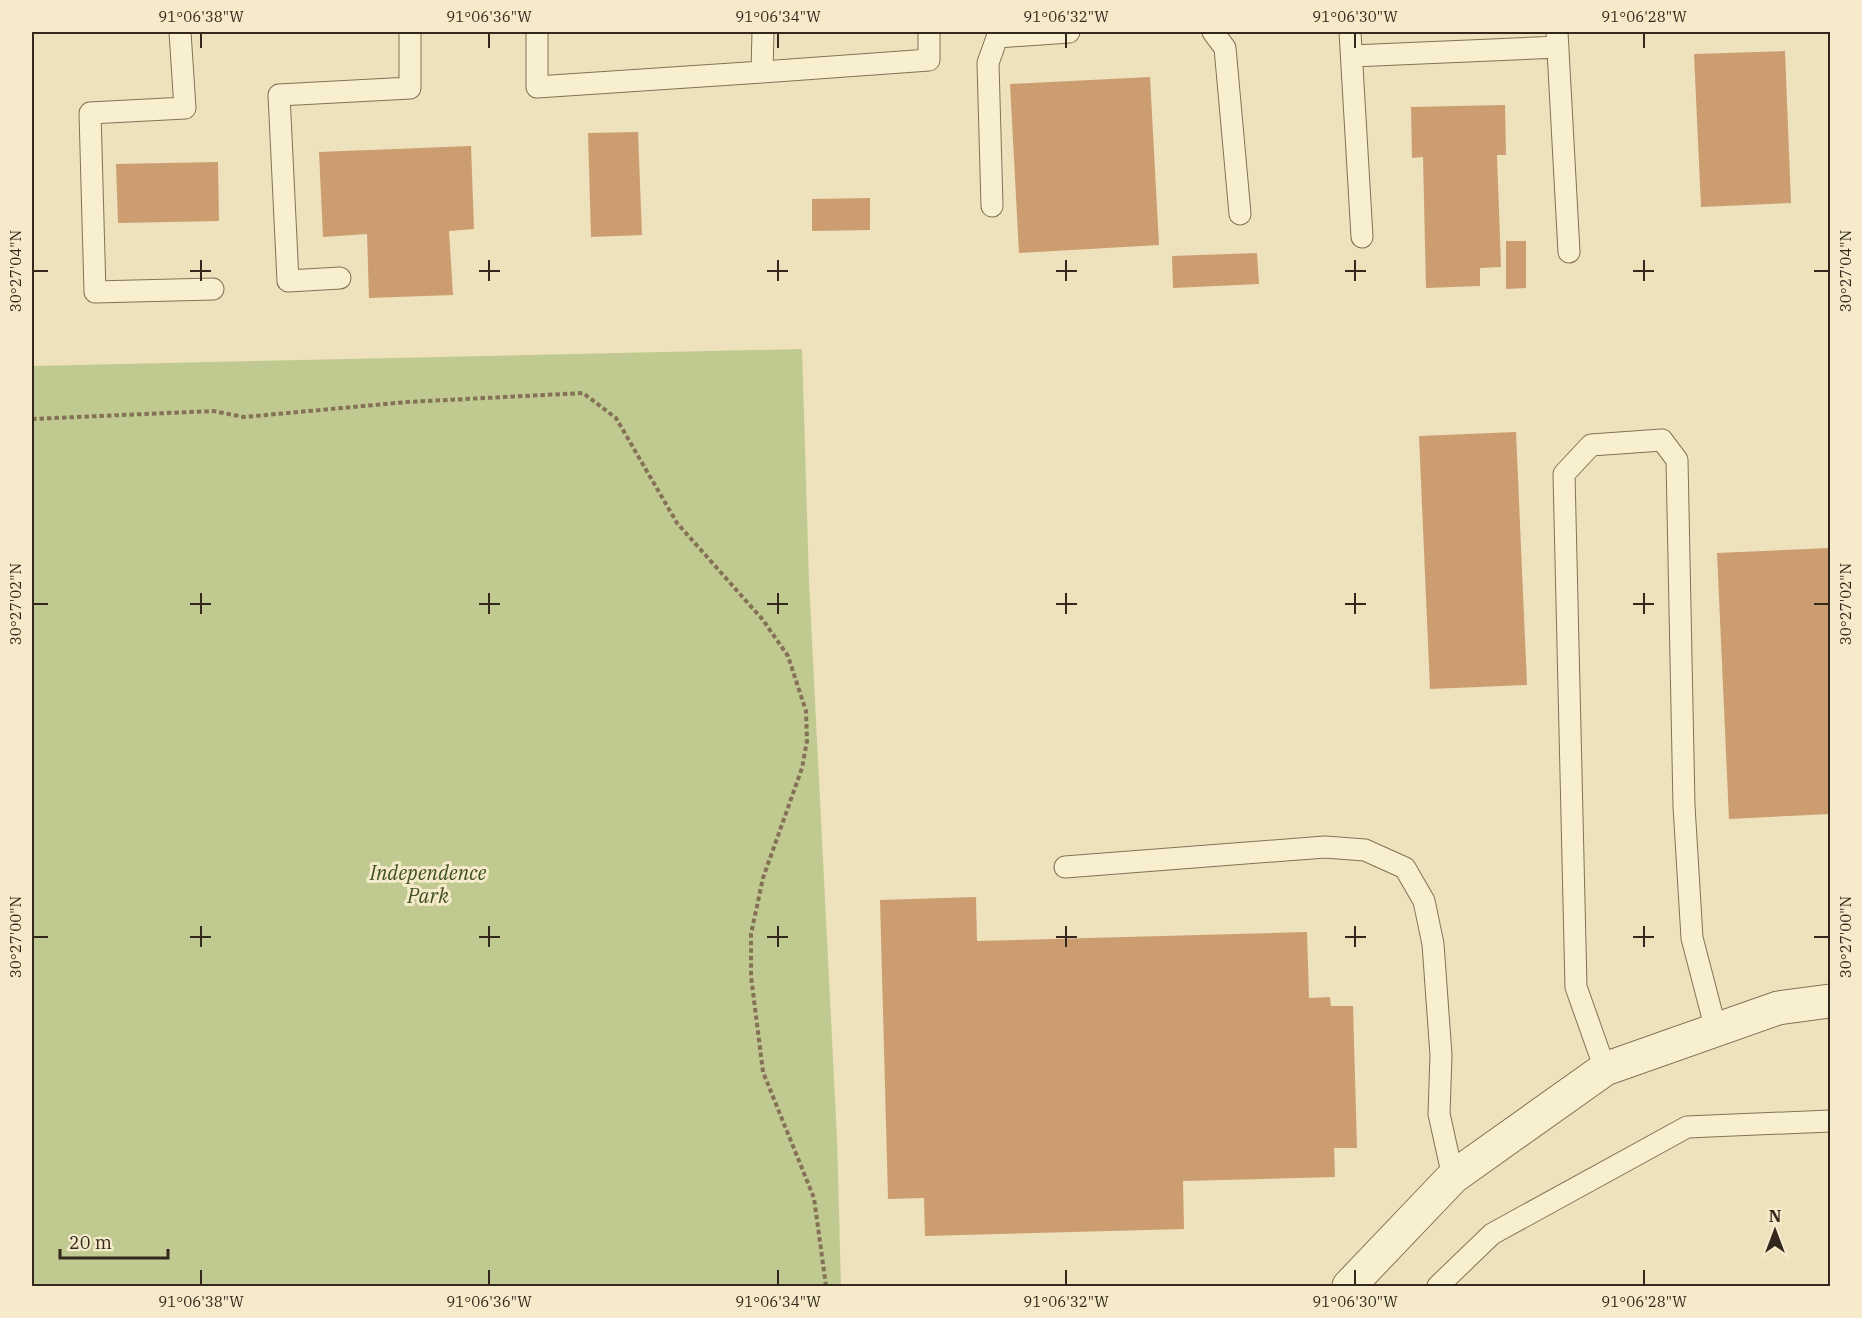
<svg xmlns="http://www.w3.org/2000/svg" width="1862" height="1318" viewBox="0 0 1862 1318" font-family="'IBM Plex Serif',serif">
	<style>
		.green { fill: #c0ca90 }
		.building { fill: #cc9d71 }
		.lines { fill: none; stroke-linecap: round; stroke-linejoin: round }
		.service-casing { stroke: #847156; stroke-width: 23 }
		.minor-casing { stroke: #847156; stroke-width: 35 }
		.path { stroke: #847156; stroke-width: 4; stroke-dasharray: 4.5 3; stroke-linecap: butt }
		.service { stroke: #f8efce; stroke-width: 21 }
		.minor { stroke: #f8efce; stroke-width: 33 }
		.ticks { fill: none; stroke: #33281b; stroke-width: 2 }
		.labels { text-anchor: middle; stroke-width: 6; stroke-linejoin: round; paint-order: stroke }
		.park-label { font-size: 20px; font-style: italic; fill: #415021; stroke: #f5ebcb }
		.neatline { fill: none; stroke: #33281b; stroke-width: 2 }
		.ticks-label { font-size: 15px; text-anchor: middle; fill: #33281b }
	</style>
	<rect width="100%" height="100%" fill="#ede2bc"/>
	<path class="green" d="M802 349 809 581 837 1138 841 1286H32V366Z"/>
	<path class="building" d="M1785 51 1791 203 1701 207 1694 54Z
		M1150 77 1159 245 1019 253 1010 84Z
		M1505 105 1506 155H1497L1501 267 1480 268V286L1426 288 1423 157 1412 158 1411 107Z
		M638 132 642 235 591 237 588 133Z
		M471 146 474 229 449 231 453 295 369 298 367 234 323 237 319 152Z
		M218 162 219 221 118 223 116 164Z
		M870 198V230L812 231V199Z
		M1506 241H1526V288L1506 289Z
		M1257 253 1259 284 1173 288 1172 256Z
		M1516 432 1527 685 1430 689 1419 436Z
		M1830 548V814L1729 819 1717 553Z
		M976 897 977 941 1307 932 1309 998 1330 997 1331 1006H1353L1357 1148H1334L1335 1177 1183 1181 1184 1229 925 1236 924 1198 888 1199 880 900Z"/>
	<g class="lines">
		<g class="service-casing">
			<path id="service" d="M180 32 185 108 90 113 95 292 213 289
				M537 32V87L762 72 763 32
				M1213 32 1225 48 1240 214
				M1350 32 1362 237
				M1557 32 1569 252
				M998 37 1069 32
				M1352 56 1558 47
				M762 72 929 60V32
				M992 206 988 63 999 32
				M340 278 288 281 279 95 410 88V32
				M1065 867 1325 847 1365 850 1405 868 1424 901 1433 944 1441 1055 1439 1114 1453 1177
				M1605 1069 1576 987 1564 474 1591 445 1662 440 1677 460 1684 806 1692 938 1716 1030
				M1438 1286 1492 1234 1687 1127 1830 1121"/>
		</g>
		<g class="minor-casing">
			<path id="minor" d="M1349 1286 1453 1177 1605 1069 1778 1008 1830 1001"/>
		</g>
		<path class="path" d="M32 419 213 411 244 417 407 402 583 393 616 418 677 523 763 620 788 656 806 711 807 741 802 768 763 878 751 934V976L763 1072 814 1198 826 1286"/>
		<use href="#service" class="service"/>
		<use href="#minor" class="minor"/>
	</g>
	<path class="ticks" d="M201 33V48M489 33V48M778 33V48M1066 33V48M1355 33V48M1644 33V48M201 260V281M489 260V281M778 260V281M1066 260V281M1355 260V281M1644 260V281M33 271H48M190 271H211M479 271H500M767 271H788M1056 271H1077M1345 271H1366M1633 271H1654M1814 271H1829M201 593V614M489 593V614M778 593V614M1066 593V614M1355 593V614M1644 593V614M33 604H48M190 604H211M479 604H500M767 604H788M1056 604H1077M1345 604H1366M1633 604H1654M1814 604H1829M201 926V947M489 926V947M778 926V947M1066 926V947M1355 926V947M1644 926V947M33 937H48M190 937H211M479 937H500M767 937H788M1056 937H1077M1345 937H1366M1633 937H1654M1814 937H1829M201 1270V1285M489 1270V1285M778 1270V1285M1066 1270V1285M1355 1270V1285M1644 1270V1285"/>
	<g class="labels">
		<g class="park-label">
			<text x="428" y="880">Independence<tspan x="428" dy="23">Park</tspan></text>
		</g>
	</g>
	<rect width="1862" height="1318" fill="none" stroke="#f5ebcb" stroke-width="66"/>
	<g transform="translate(1775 1231)" stroke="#f5ebcb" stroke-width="4.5" paint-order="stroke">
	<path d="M0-4.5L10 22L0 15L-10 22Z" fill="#33281b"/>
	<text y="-9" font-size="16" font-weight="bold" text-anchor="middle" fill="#33281b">N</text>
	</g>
	<path d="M60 1249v9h108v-9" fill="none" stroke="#33281b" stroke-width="3"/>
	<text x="69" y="1249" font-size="18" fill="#33281b" stroke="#f5ebcb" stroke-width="4.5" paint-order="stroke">20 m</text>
	<rect x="33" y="33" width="1796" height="1252" class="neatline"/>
	<g class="ticks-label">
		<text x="201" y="22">91°06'38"W</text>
		<text x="489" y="22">91°06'36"W</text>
		<text x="778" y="22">91°06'34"W</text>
		<text x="1066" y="22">91°06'32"W</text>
		<text x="1355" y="22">91°06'30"W</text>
		<text x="1644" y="22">91°06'28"W</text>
		<text transform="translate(16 271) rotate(-90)" y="5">30°27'04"N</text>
		<text transform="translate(1846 271) rotate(-90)" y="5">30°27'04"N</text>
		<text transform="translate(16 604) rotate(-90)" y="5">30°27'02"N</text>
		<text transform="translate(1846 604) rotate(-90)" y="5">30°27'02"N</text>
		<text transform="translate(16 937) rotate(-90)" y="5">30°27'00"N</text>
		<text transform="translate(1846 937) rotate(-90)" y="5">30°27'00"N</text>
		<text x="201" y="1307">91°06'38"W</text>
		<text x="489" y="1307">91°06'36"W</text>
		<text x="778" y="1307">91°06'34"W</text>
		<text x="1066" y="1307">91°06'32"W</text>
		<text x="1355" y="1307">91°06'30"W</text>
		<text x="1644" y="1307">91°06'28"W</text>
	</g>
</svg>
